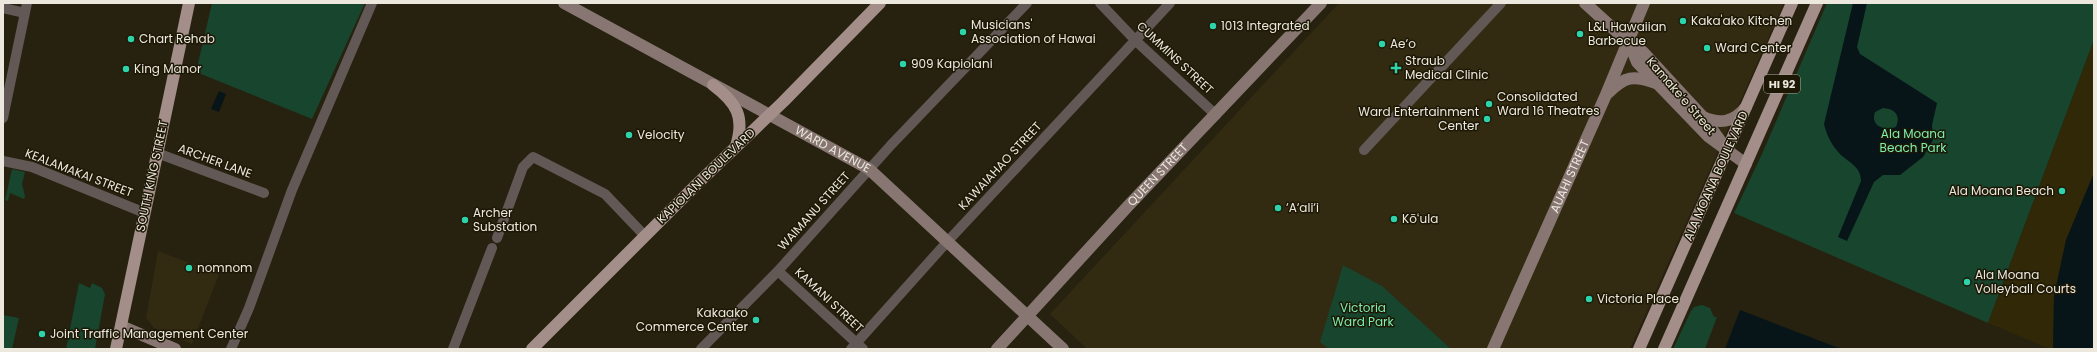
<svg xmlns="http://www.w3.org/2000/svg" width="2097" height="352" viewBox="0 0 2097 352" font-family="Poppins,sans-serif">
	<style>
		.built { fill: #322a11 }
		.green { fill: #17452d }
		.sand { fill: #302807 }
		.water { fill: #071519; fill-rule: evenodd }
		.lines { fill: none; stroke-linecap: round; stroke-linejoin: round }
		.street { stroke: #625855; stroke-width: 10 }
		.secondary { stroke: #877672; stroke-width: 12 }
		.primary { stroke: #a38e89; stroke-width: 12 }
		.poi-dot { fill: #2dd4ab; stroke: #1d1806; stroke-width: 1.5 }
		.labels { text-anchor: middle; stroke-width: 3; stroke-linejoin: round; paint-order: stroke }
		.shield { fill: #1d1806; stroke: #aeaa9c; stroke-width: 1 }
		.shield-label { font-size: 11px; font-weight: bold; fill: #ece8dd }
		.poi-label { font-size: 12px; fill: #ece8dd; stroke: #1d1806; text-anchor: start }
		.street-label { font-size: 12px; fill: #ece8dd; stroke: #1d1806 }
		.park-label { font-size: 12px; fill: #7defaf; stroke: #1d1806 }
	</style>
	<rect width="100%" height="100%" fill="#27210f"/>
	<path class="built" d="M1339 3H1784L1630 349H1087L1050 314Z
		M158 251 219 274 192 344 154 328 146 318Z"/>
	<path class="green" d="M212 3H365L312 119 196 72Z
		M1827 3H2094V40L1988 323 1734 213 1762 154Z
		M12 169 25 172 22 184 25 196 24 199 10 193 8 201 5 200Z
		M1343 265 1382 286 1451 349H1329L1320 342Z
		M79 283 90 288 92 283 102 288 105 294 95 349H66Z
		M1702 305 1710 308 1714 317H1717L1705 349H1673L1691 311 1694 307Z
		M3 315 19 318 12 349H3Z"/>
	<path class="sand" d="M2094 40V173L2066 240 2054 296 2053 349H2050L1988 323Z"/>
	<path class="water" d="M1853 3H1867L1857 47 1860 54 1937 103 1932 125 1933 140 1923 157 1900 175H1883L1874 182 1847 241 1838 237 1861 181C1861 167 1850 163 1841 155 1832 146 1827 136 1824 124ZM1883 108C1895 109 1901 115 1896 127 1884 131 1870 126 1875 112Z
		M219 91 226 94 219 112 211 109Z
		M2094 173V349H2053L2054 296 2066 240Z
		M1740 310 1836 347 1843 349H1725Z"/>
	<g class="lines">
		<path class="street" d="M1100 3 1136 41 1216 115
			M3 8 25 13
			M3 118 27 3
			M1364 150 1501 3
			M157 153 264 193
			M3 161 32 167 145 213
			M497 238 523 167 533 157 605 194 645 236
			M778 271 863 349
			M231 349 249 308 292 190 372 3
			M453 349 492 248
			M701 349 778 271 891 145 1027 3
			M851 349 947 242 1170 3"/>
		<g class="secondary">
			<path id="s1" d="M564 3 869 169 1063 349"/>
			<path d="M1585 3 1628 42 1643 52 1703 117 1727 150"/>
			<path d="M1629 43 1637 62 1657 83 1709 137 1746 164"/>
			<path d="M1608 93C1625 76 1633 75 1656 83"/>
			<path d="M1703 117C1721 125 1734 122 1746 107"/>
			<path d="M121 326 175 349"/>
			<path id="s2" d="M997 349 1129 205 1321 3"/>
			<path id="s3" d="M1493 349 1605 97 1644 3"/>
		</g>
		<path class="primary" d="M713 85C737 103 745 117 736 146
			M116 349 189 3
			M532 349 697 184 783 102 880 3
			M1639 349 1792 3
			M1664 349 1817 3"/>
	</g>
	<g class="poi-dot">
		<circle cx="1683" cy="21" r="4"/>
		<circle cx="1213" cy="26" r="4"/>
		<circle cx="963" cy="32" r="4"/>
		<circle cx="1580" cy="34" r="4"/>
		<circle cx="131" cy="39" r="4"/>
		<circle cx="1382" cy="44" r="4"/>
		<circle cx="1707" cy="48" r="4"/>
		<circle cx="903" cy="64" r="4"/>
		<path d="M1394 62h4v4h4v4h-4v4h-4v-4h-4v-4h4z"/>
		<circle cx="126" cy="69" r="4"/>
		<circle cx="1489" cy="104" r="4"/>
		<circle cx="1487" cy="119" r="4"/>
		<circle cx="629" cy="135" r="4"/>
		<circle cx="2062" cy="191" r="4"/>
		<circle cx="1278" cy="208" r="4"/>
		<circle cx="1394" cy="219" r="4"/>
		<circle cx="465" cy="220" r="4"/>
		<circle cx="189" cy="268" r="4"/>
		<circle cx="1967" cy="282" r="4"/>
		<circle cx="1589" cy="299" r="4"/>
		<circle cx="756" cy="320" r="4"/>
		<circle cx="42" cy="334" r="4"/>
	</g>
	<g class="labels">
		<rect class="shield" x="1764" y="75" width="36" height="18" rx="3"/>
		<g class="shield-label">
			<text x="1782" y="88">HI 92</text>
		</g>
		<g class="poi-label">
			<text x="1691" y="25">Kaka'ako Kitchen</text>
			<text x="971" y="29">Musicians'<tspan x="971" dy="14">Association of Hawai</tspan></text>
			<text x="1221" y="30">1013 Integrated</text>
			<text x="1588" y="31">L&amp;L Hawaiian<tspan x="1588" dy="14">Barbecue</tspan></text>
			<text x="139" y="43">Chart Rehab</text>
			<text x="1390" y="48">Ae‘o</text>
			<text x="1715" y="52">Ward Center</text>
			<text x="1405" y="65">Straub<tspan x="1405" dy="14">Medical Clinic</tspan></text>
			<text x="911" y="68">909 Kapiolani</text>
			<text x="134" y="73">King Manor</text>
			<text x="1497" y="101">Consolidated<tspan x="1497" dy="14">Ward 16 Theatres</tspan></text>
			<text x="1479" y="116" text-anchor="end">Ward Entertainment<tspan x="1479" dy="14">Center</tspan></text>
			<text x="637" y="139">Velocity</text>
			<text x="2054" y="195" text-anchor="end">Ala Moana Beach</text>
			<text x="1286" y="212">‘A‘ali‘i</text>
			<text x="473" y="217">Archer<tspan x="473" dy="14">Substation</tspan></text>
			<text x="1402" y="223">Kōʻula</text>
			<text x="197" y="272">nomnom</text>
			<text x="1975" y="279">Ala Moana<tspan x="1975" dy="14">Volleyball Courts</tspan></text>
			<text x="1597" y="303">Victoria Place</text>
			<text x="748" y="317" text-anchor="end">Kakaako<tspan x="748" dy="14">Commerce Center</tspan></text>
			<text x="50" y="338">Joint Traffic Management Center</text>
		</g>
		<g class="street-label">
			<text transform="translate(1175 58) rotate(43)" y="4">CUMMINS STREET</text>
			<text transform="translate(1681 96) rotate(49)" y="4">Kamakeʻe Street</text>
			<text dy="4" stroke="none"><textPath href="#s1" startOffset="306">WARD AVENUE</textPath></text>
			<text transform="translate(215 161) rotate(20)" y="4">ARCHER LANE</text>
			<text transform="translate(1000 166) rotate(-47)" y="4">KAWAIAHAO STREET</text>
			<text transform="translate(79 173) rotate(21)" y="4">KEALAMAKAI STREET</text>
			<text dy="4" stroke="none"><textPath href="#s2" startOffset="237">QUEEN STREET</textPath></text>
			<text transform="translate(152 176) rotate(-78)" y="4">SOUTH KING STREET</text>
			<text transform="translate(706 176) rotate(-44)" y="4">KAPIOLANI BOULEVARD</text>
			<text dy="4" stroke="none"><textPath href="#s3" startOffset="189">AUAHI STREET</textPath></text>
			<text transform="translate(1716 176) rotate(-66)" y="4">ALA MOANA BOULEVARD</text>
			<text transform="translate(814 211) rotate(-48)" y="4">WAIMANU STREET</text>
			<text transform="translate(829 300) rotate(43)" y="4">KAMANI STREET</text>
		</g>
		<g class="park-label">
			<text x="1913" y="138">Ala Moana<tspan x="1913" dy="14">Beach Park</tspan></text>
			<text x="1363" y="312">Victoria<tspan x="1363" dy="14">Ward Park</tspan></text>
		</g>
	</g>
	<rect width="2097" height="352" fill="none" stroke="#ece8dd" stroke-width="8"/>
</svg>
